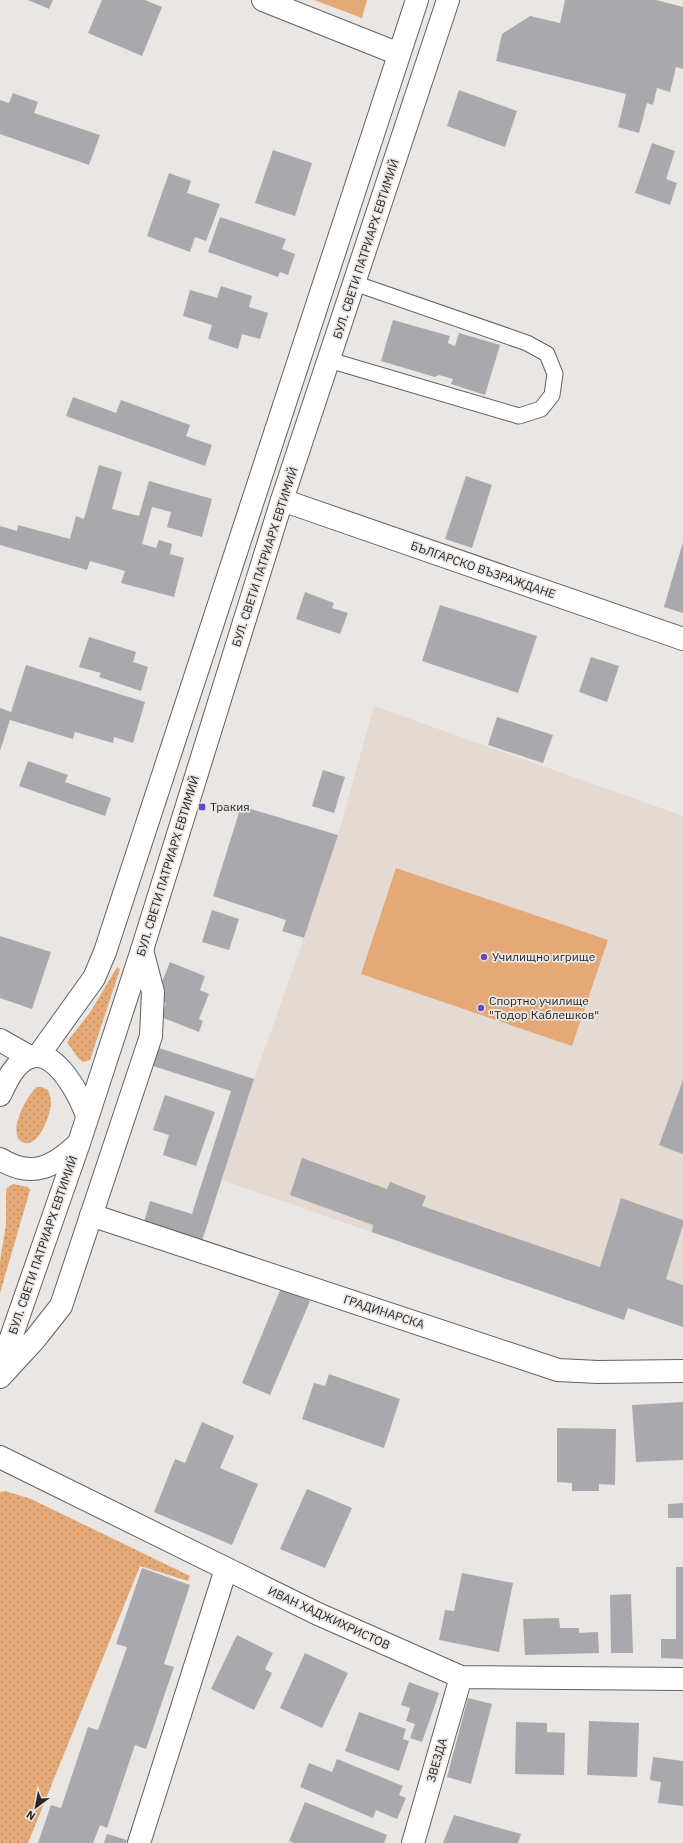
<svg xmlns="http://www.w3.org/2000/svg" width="683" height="1843" viewBox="0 0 683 1843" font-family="'IBM Plex Sans',sans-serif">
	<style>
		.built { fill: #e4dad2 }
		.grass { fill: url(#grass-dots) }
		.pitch { fill: #e4a977 }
		.building { fill: #a9a9ad }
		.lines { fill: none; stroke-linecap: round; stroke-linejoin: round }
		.service-casing { stroke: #64615f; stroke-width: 17 }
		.minor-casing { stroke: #64615f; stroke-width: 24 }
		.tertiary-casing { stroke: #64615f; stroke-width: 24 }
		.primary-casing { stroke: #64615f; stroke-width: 24 }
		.service { stroke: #fff; stroke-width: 15 }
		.minor { stroke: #fff; stroke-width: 22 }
		.tertiary { stroke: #fff; stroke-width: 22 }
		.primary { stroke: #fff; stroke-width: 22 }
		.poi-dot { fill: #624dc5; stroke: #eae6e3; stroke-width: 1.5 }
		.labels { text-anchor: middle; stroke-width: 3.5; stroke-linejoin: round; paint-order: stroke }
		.street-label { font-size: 12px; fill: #292827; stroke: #eae6e3 }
		.poi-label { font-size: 12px; fill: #292827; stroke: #eae6e3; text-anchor: start }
	</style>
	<defs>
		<pattern id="grass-dots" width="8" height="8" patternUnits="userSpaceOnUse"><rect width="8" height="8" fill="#e4a977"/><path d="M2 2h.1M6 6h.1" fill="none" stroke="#b98a62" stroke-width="1.8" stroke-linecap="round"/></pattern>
	</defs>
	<rect width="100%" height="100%" fill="#eae6e3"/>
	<path class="built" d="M374 706 683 816V1327L628 1308 624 1320 222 1180 254 1079 304 938 338 835Z"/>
	<path class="grass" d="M117 967 120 969 90 1060 83 1062 78 1058 67 1042 91 1011Z
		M37 1087H42L48 1090C49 1094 51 1098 51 1102 51 1113 40 1146 25 1143 4 1138 27 1094 37 1087Z
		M13 1184 28 1187 30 1190 0 1293V1261L6 1225V1193L7 1188Z
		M5 1491 31 1499 190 1576 188 1581 140 1566 28 1843H0V1492Z"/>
	<path class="pitch" d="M314 0H367L362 18Z
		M396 868 608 940 572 1046 361 974Z"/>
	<path class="building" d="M28 0H53L49 9Z
		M102 0H145L162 7 142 56 88 33Z
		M565 0H656L683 7V69L676 67 670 92 657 88 653 105 647 103 639 133 618 127 626 94 496 61 502 34 530 16 560 23Z
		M459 90 517 111 505 147 447 126Z
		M13 93 38 102 34 113 100 135 89 165 0 134V100L9 103Z
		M652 143 675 151 666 179 677 183 670 205 635 193Z
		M273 150 312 163 295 216 255 203Z
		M169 173 191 181 187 193 220 204 206 241 195 237 190 252 147 236Z
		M220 217 286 239 282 249 295 254 288 275 280 272 278 277 208 252Z
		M221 286 252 296 249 307 268 313 260 339 242 334 238 349 208 339 212 325 183 316 190 290 217 298Z
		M393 320 450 336 448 343 455 346 459 333 500 345 485 395 451 384 453 379 439 375 435 377 381 361Z
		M73 397 116 413 121 400 190 425 186 436 212 445 205 466 66 416Z
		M99 465 122 472 112 509 139 516 149 481 212 499 202 537 167 527 171 512 152 507 142 544 156 548 159 540 172 544 170 554 184 558 174 597 121 583 125 571 90 561 87 570 0 545V526L17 531 18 525 70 539 76 516 84 519Z
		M466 476 492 485 472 548 445 539Z
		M683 542V613L664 607Z
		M305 592 334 603 332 608 348 613 340 634 296 619Z
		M440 605 537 636 518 693 422 661Z
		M89 637 136 652 133 662 148 667 141 691 99 677 101 673 79 667Z
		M591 657 619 666 607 702 579 692Z
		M26 665 145 702 133 743 114 737 113 743 75 732 73 739 10 720 0 751V708L11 712Z
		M497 717 553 735 543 763 488 745Z
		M28 761 68 775 65 782 111 798 105 816 19 786Z
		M323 770 345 777 334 813 312 806Z
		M241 806 338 835 304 938 282 931 286 920 213 896Z
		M212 910 239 919 229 950 202 942Z
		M0 936 51 952 32 1009 0 998Z
		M170 962 205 976 200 990 209 994 199 1019 203 1021 199 1032 161 1017 166 1003 155 999Z
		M156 1047 254 1079 202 1241 144 1222 150 1201 192 1214 231 1091 150 1065Z
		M683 1080V1154L659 1145Z
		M165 1095 215 1112 196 1166 163 1155 169 1135 153 1130Z
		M302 1158 387 1189 390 1182 426 1196 422 1206 600 1267 621 1198 683 1220V1225L666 1279 683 1285V1327L628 1308 624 1320 372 1232 373 1225 290 1195Z
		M281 1288 310 1301 270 1395 242 1383Z
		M329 1374 400 1399 384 1448 302 1419 314 1383 325 1386Z
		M683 1402V1460L636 1462 632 1405Z
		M202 1422 234 1436 220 1468 258 1484 232 1545 154 1512 175 1459 185 1463Z
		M557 1428 616 1429 615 1485 599 1484V1491H572V1483L557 1482Z
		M307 1489 352 1508 325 1568 280 1549Z
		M683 1503V1518H668V1504Z
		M676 1567H683V1659L661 1658V1639H676Z
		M142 1568 190 1585 164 1664 174 1667 146 1749 135 1745 107 1828 100 1825 93 1843H38L51 1805 61 1808 88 1727 98 1730 127 1647 116 1644Z
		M462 1573 513 1583 499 1652 439 1640 445 1610 454 1611Z
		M631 1594 633 1653H611L610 1595Z
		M559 1618 560 1628H579V1633L598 1632 599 1653 525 1655 523 1619Z
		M237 1635 273 1653 265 1669 272 1673 254 1710 211 1689Z
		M305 1653 348 1673 322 1728 280 1708Z
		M409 1682 439 1693 422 1742 410 1738 415 1724 406 1721 410 1708 401 1705Z
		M468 1698 492 1704 471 1784 447 1777Z
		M359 1712 406 1729 403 1739 409 1741 399 1771 345 1751Z
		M589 1721 639 1723 637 1777 587 1775Z
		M516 1722 547 1723V1732L565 1733 564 1775 515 1774Z
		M653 1757 683 1761V1806L658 1803 661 1782 650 1780Z
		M337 1759 403 1786 399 1795 406 1798 397 1819 376 1810 373 1818 300 1787 309 1763 332 1772Z
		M305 1802 387 1835 384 1843H294L289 1841Z
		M454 1815 521 1834 518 1843H443Z
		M107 1834 127 1840 126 1843H104Z"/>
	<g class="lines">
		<g class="service-casing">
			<path id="service" d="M329 360 519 416 541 409 552 395 555 374 547 354 527 343 354 283"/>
		</g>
		<g class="minor-casing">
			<path id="minor" d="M263 0 399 54
				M282 500 683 639
				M91 1215 558 1370 598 1372 683 1371
				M0 1377 35 1339 61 1306 151 1036 153 992 142 950
				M0 1457 318 1614 461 1677 683 1679
				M139 1843 226 1569
				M413 1843 461 1677"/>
		</g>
		<g class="tertiary-casing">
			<path id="tertiary" d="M0 1040 30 1057"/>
		</g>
		<g class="primary-casing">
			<path id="primary" d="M38 1056 94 978 105 952 417 0
				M0 1095C6 1082 15 1062 30 1057 56 1048 81 1097 87 1116
				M0 1159C32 1179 54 1167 79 1143
				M0 1369 79 1143 142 950 282 500 448 0"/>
		</g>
		<use href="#service" class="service"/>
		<use href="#minor" class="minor"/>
		<use href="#tertiary" class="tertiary"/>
		<use href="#primary" class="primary"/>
	</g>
	<g class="poi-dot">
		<rect x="198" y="803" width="8" height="8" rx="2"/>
		<circle cx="484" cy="957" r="4"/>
		<circle cx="481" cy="1008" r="4"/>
	</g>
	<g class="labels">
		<g class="street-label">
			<text transform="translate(366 249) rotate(-72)" y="4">БУЛ. СВЕТИ ПАТРИАРХ ЕВТИМИЙ</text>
			<text transform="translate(265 557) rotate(-72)" y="4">БУЛ. СВЕТИ ПАТРИАРХ ЕВТИМИЙ</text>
			<text transform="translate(483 570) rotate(19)" y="4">БЪЛГАРСКО ВЪЗРАЖДАНЕ</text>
			<text transform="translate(168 866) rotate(-73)" y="4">БУЛ. СВЕТИ ПАТРИАРХ ЕВТИМИЙ</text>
			<text transform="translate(43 1245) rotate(-71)" y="4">БУЛ. СВЕТИ ПАТРИАРХ ЕВТИМИЙ</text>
			<text transform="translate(384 1312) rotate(18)" y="4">ГРАДИНАРСКА</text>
			<text transform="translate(329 1618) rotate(25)" y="4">ИВАН ХАДЖИХРИСТОВ</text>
			<text transform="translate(437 1760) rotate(-74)" y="4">ЗВЕЗДА</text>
		</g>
		<g class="poi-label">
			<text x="210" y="811">Тракия</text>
			<text x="492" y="961">Училищно игрище</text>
			<text x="489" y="1005">Спортно училище<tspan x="489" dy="14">"Тодор Каблешков"</tspan></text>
		</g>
	</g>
	<g transform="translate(36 1807) rotate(212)" stroke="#eae6e3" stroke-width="3" paint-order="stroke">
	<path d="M0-3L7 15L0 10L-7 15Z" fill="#292827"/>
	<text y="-6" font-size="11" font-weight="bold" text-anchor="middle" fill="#292827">N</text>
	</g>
</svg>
